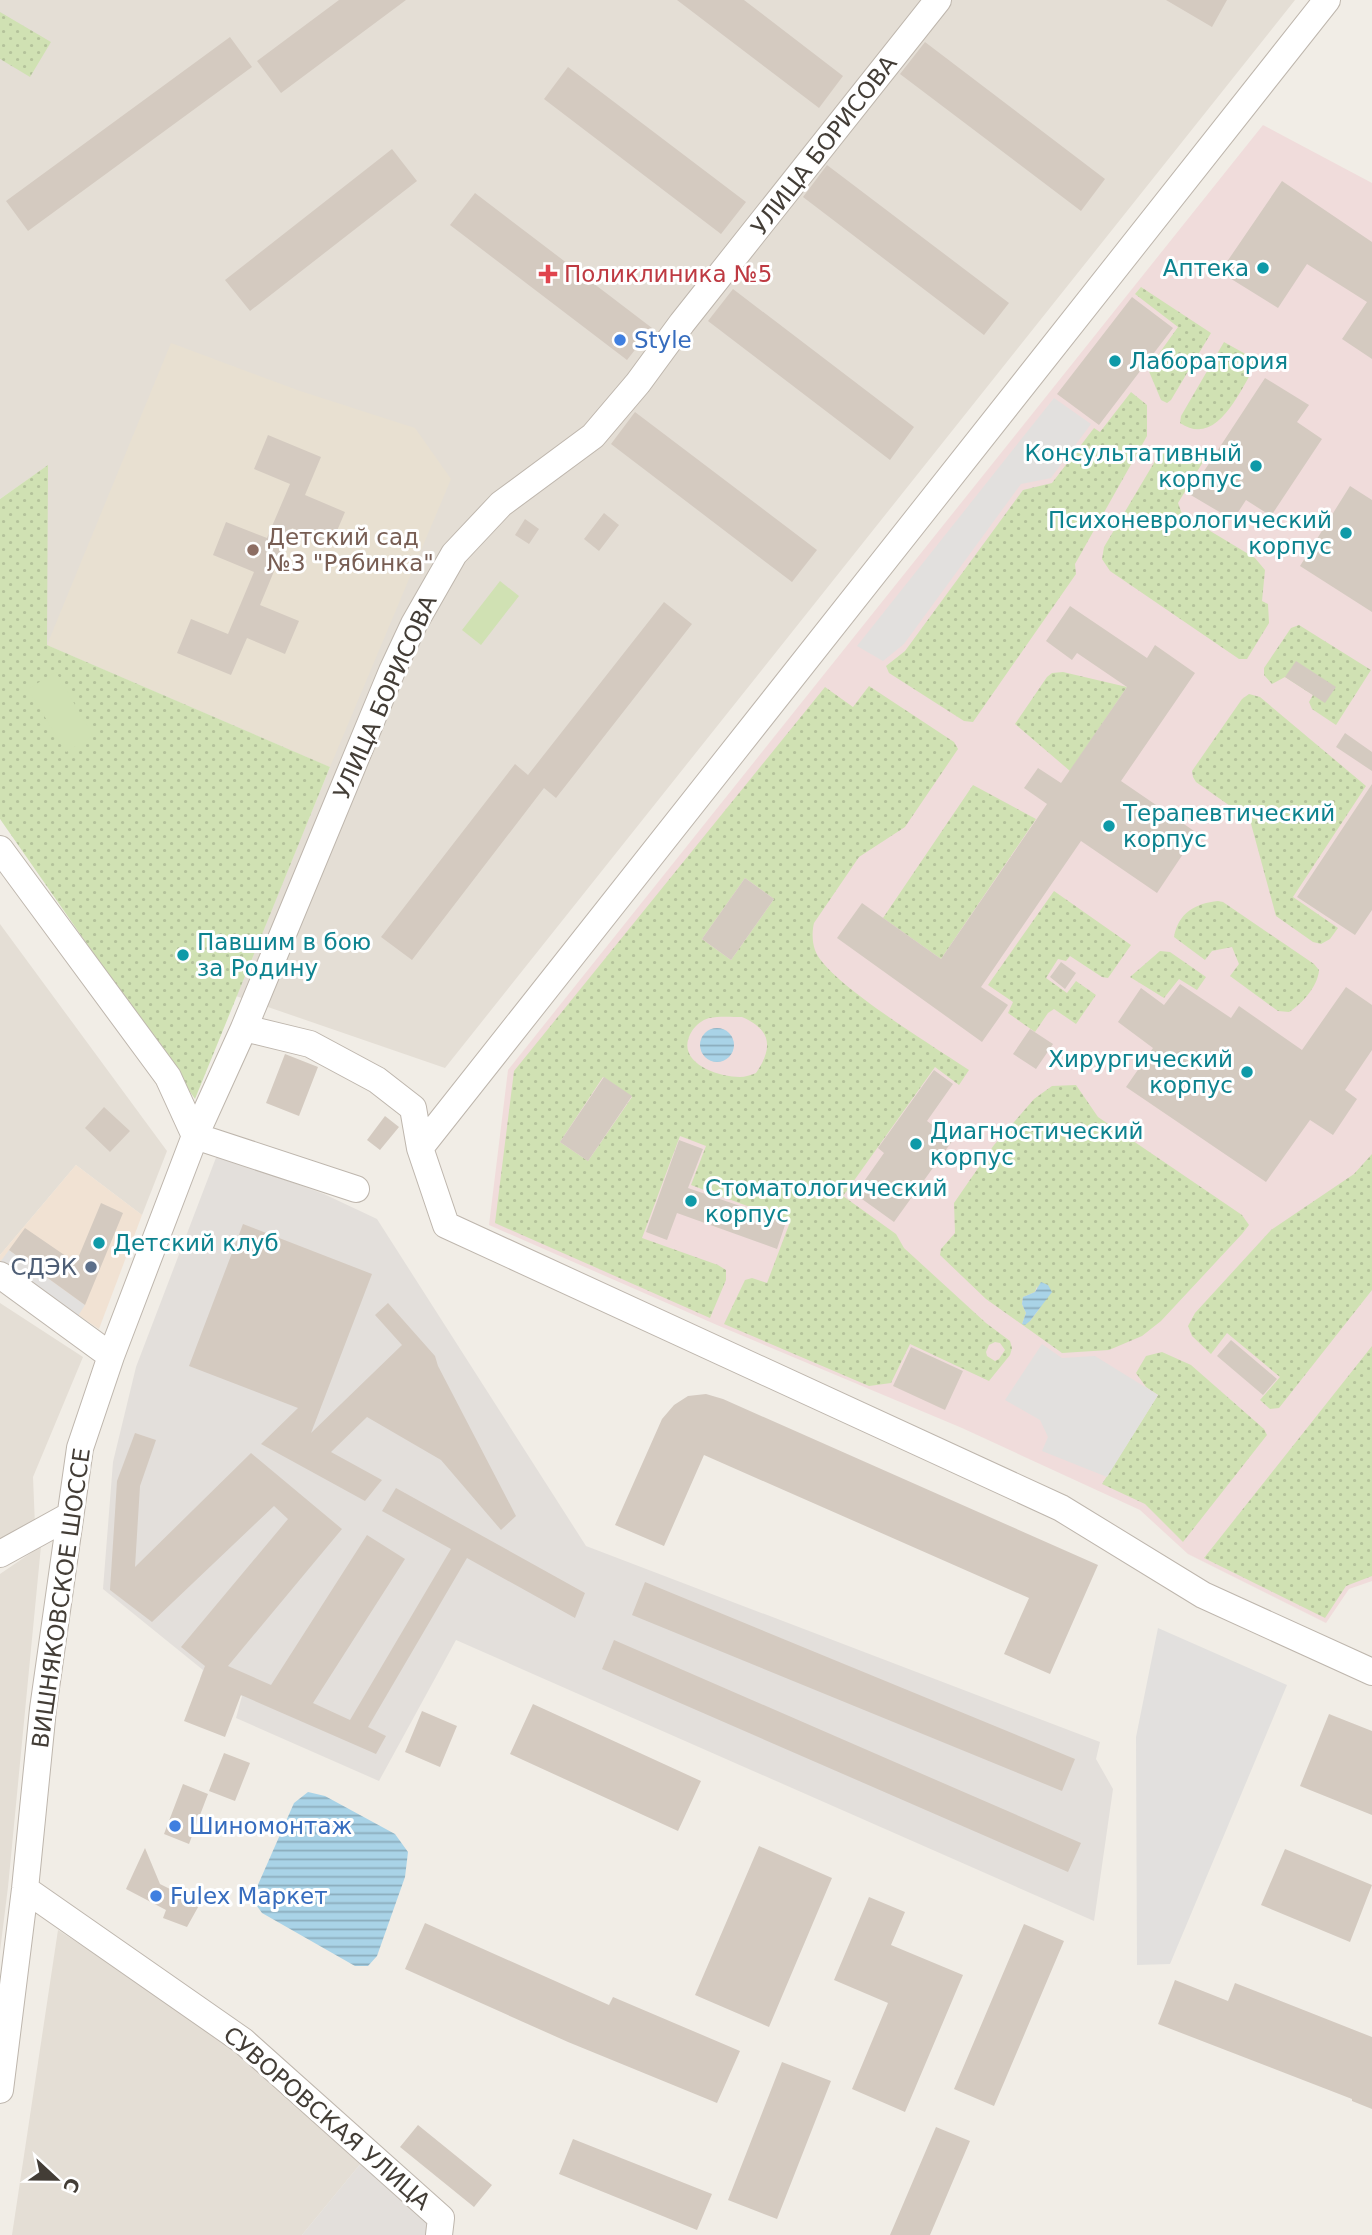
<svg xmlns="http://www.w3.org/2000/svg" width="1372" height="2235" viewBox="0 0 1372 2235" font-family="'DejaVu Sans',sans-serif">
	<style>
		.residential { fill: #e4ded5 }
		.commercial { fill: #f1e2d3 }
		.industrial { fill: #e3dfdb }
		.education { fill: #e8e0d1 }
		.medical { fill: #f0dcdb }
		.grass { fill: url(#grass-dots); fill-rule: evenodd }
		.pitch { fill: #d0e1b3 }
		.parking { fill: #e2e0de }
		.water { fill: url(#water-rules) }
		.building { fill: #d4cac0 }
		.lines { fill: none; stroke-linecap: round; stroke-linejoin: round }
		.minor-casing { stroke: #beb6ad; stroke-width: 28 }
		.minor { stroke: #fff; stroke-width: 26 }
		.culture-dot { fill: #0f9aa8; stroke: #fff; stroke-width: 2.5 }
		.health-dot { fill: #e0444e; stroke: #fff; stroke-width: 2.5 }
		.shop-dot { fill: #3f7fe0; stroke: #fff; stroke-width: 2.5 }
		.education-dot { fill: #8d6e63; stroke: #fff; stroke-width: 2.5 }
		.service-dot { fill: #5c6f8a; stroke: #fff; stroke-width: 2.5 }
		.labels { text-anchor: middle; stroke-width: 6; stroke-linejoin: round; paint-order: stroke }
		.street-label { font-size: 23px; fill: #433d36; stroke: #fff }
		.culture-label { font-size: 23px; fill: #0d838f; stroke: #fff; text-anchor: start }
		.health-label { font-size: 23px; fill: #be3a42; stroke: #fff; text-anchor: start }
		.shop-label { font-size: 23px; fill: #366cbe; stroke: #fff; text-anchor: start }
		.education-label { font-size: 23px; fill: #785e54; stroke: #fff; text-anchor: start }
		.service-label { font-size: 23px; fill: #4e5e75; stroke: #fff; text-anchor: end }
	</style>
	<defs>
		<pattern id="grass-dots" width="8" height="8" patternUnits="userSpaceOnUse" patternTransform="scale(1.75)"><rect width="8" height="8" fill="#d0e1b3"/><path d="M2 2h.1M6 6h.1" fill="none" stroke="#b4c29b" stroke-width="1.8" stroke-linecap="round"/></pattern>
		<pattern id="water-rules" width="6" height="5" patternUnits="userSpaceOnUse" patternTransform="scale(1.75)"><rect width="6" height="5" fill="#a9d3e7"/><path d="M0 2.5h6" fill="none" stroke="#8bacbc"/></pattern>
	</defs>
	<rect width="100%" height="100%" fill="#f1ede6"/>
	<path class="residential" d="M0 0H1295L445 1068 236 996 330 767 47 645V466L0 499Z
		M0 924 167 1151 142 1215 76 1165 0 1255Z
		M0 1303 83 1357 33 1477 35 1526 0 1549Z
		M41 1546 8 1887 0 1951V1574Z
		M58 1930 210 2028 362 2162 302 2235H12Z"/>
	<path class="commercial" d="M76 1165 142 1215 99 1329 0 1262V1255Z"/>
	<path class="industrial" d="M217 1155 324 1194 377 1219 586 1546 1100 1742 1096 1759 1113 1789 1094 1921 456 1640 379 1781 236 1718 242 1696 200 1679 203 1670 103 1589 113 1462 136 1367Z
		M362 2162 429 2219 428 2235H302Z"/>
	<path class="education" d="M171 343 300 391 415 428 451 479 330 767 47 645Z"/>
	<path class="medical" d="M1263 125 1372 183V1581L1349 1589 1326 1623 1188 1554 1140 1510 962 1428 717 1325 489 1225 508 1070Z"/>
	<path class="grass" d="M0 12 51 42 30 77 0 59Z
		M1141 287 1211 333 1171 400 1167 403 1161 400 1148 369 1178 327 1135 294Z
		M1224 342 1258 361C1241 388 1218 449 1180 423L1181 416Z
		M1131 392 1147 405V436L1075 564 1076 574 973 722 964 721 889 673 886 666 905 651 1023 490 1052 483 1094 428 1100 432Z
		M1168 452H1209L1178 503 1182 514 1255 558 1265 570 1262 601 1268 604 1269 623 1247 659H1239L1110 571 1102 559 1104 547 1158 456Z
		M48 465 47 645 330 767 195 1099 0 819V499Z
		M1299 625 1371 670 1336 725 1312 709 1309 702 1313 695 1285 677 1272 684 1264 675V668L1291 628Z
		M1063 672 1127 687 1070 771 1015 724 1047 677 1052 673Z
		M869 686 954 742 958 749 905 827 859 857 814 923C812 931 812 942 815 950 825 981 938 1049 969 1070L959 1085 935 1067 843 1196 896 1234 904 1248 986 1323 1010 1341 1012 1348 1010 1355 989 1381 910 1344 891 1383 869 1386 724 1324 745 1280 752 1278 767 1283 790 1222 691 1185 706 1146 680 1136 642 1238 718 1265 726 1270V1280L710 1318 495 1223 514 1071 825 687 853 707ZM745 878 774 899 731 960 702 939ZM742 1017C772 1030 773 1048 756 1073 751 1075 745 1077 740 1077 716 1077 673 1061 692 1031 696 1025 702 1020 709 1018 719 1016 732 1017 742 1017ZM603 1077 632 1097 588 1161 560 1142ZM995 1342 1000 1343 1005 1350 999 1359 995 1361 987 1356 986 1352 989 1345Z
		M1249 694 1260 697 1366 786 1293 897 1338 928 1330 939 1321 944 1313 942 1276 916 1250 820 1196 782 1193 777 1192 771 1242 699Z
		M973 785 1036 819 941 959 883 918Z
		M1054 891 1131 945 1108 978 1102 977 1070 956 1066 961 1058 959 1046 978 1067 993 1076 981 1096 995 1076 1024 1054 1009 1048 1013 1035 1032 1008 1013 1013 1002 988 985Z
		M1218 901 1223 902 1314 964 1319 970C1318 986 1302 1004 1289 1012L1278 1011 1230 976 1239 964 1232 947 1212 951 1205 960 1174 937C1178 913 1196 903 1218 901Z
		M1160 951 1170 952 1206 977 1197 990 1179 979 1164 998 1130 977Z
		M1076 1085 1098 1117 1242 1215 1249 1225 1242 1234 1161 1321 1142 1336 1109 1350 1062 1353 986 1299 940 1255 941 1249 955 1233 954 1203 994 1145 1034 1099 1052 1086ZM1037 1286 1040 1308 1030 1321 1022 1324 1026 1313 1022 1304 1023 1297 1035 1292Z
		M1372 1154V1290L1279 1408 1270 1409 1260 1400 1280 1377 1227 1333 1211 1354 1192 1336 1188 1326 1195 1313 1271 1230 1354 1174Z
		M1372 1346V1576L1346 1586 1325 1618 1204 1558Z
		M1162 1352 1191 1365 1264 1429 1267 1435 1183 1542 1145 1504 1102 1484 1158 1395 1146 1387 1136 1373 1146 1356Z"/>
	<path class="pitch" d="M500 581 519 596 481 645 462 630Z
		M56 672 93 736 66 752 28 689Z"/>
	<path class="parking" d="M1054 398 1091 424 1051 478 1021 484 904 644 883 661 857 646Z
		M9 1250 85 1305 78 1316 1 1261Z
		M1042 1344 1062 1358 1095 1356 1158 1395 1107 1477 1042 1451 1048 1437 1040 1420 1005 1400Z
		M1158 1628 1287 1685 1170 1964 1137 1965 1136 1737Z"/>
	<path class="water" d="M700 1045a17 17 0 1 1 34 0a17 17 0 1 1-34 0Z
		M1041 1282 1048 1285 1052 1292 1030 1321 1025 1325 1022 1324 1026 1313 1022 1304 1023 1297 1035 1292Z
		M308 1792 325 1796 395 1834 408 1852 405 1877 377 1956 368 1966H355L262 1913 254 1902 257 1887 294 1803Z"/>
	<path class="building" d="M339 0H406L281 93 257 61Z
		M677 0H744L843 76 819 108Z
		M1166 0H1227L1212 27Z
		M230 37 252 67 28 231 6 201Z
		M925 42 1105 179 1081 211 900 74Z
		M568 67 746 202 721 234 544 99Z
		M392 149 417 181 250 311 225 280Z
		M827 165 1009 303 984 335 803 197Z
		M1282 181 1372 242V359L1342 339 1367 302 1307 264 1278 308 1220 272Z
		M475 193 652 328 627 360 450 225Z
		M733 289 914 427 890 460 708 321Z
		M1132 297 1173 328 1099 425 1057 394Z
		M1265 378 1309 405 1297 422 1322 439 1271 516 1246 500 1233 520 1189 494Z
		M635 412 817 550 792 582 611 444Z
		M268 435 321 457 305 495 345 512 331 545 292 528 260 605 299 621 285 654 247 638 231 675 177 653 191 619 228 634 254 572 213 555 226 522 267 538 290 484 254 469Z
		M1350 486 1372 500V612L1300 566Z
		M604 513 619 525 599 551 584 539Z
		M525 519 539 529 529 544 515 535Z
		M664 602 692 624 556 798 544 788 412 960 381 937 515 764 528 775Z
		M1070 606 1147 658 1155 645 1195 673 1121 781 1197 833 1157 893 1081 841 981 987 1008 1005 982 1042 837 938 862 903 941 959 1047 804 1024 788 1038 768 1061 783 1127 687 1077 653 1072 660 1046 641Z
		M1296 661 1336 687 1325 703 1285 677Z
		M1345 733 1372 752V771L1336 747Z
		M1372 784V910L1355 935 1297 897Z
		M745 878 774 899 731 960 702 939Z
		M1061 962 1076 973 1065 989 1050 977Z
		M1180 984 1231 1018 1239 1006 1302 1050 1346 987 1372 1005V1050L1345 1090 1357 1099 1333 1135 1310 1120 1266 1182 1126 1087 1153 1048 1118 1022 1141 988 1164 1005Z
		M1030 1029 1053 1044 1036 1069 1013 1054Z
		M285 1054 318 1067 299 1116 266 1103Z
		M934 1070 953 1084 927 1121 953 1140 894 1222 855 1194 884 1153 878 1148Z
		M604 1077 632 1096 588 1161 560 1142Z
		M104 1107 130 1131 110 1152 85 1128Z
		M385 1116 399 1127 380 1150 367 1140Z
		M679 1140 703 1149 688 1188 786 1222 777 1249 677 1213 667 1240 646 1232Z
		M101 1203 123 1213 85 1305 9 1250 25 1228 76 1263Z
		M243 1224 372 1274 311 1433 402 1345 375 1315 388 1303 435 1356 438 1366 516 1516 501 1530 441 1460 367 1417 331 1452 382 1480 365 1501 261 1444 298 1408 189 1366Z
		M1231 1340 1277 1379 1263 1395 1217 1356Z
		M911 1347 963 1371 945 1410 893 1386Z
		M706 1394 723 1399 1098 1565 1050 1674 1004 1654 1029 1598 704 1455 664 1546 615 1525 662 1419 674 1405 688 1396Z
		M135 1433 156 1440 140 1486 135 1567 251 1453 342 1529 228 1666 271 1685 367 1535 405 1559 313 1703 350 1720 451 1549 382 1511 396 1488 585 1593 575 1618 467 1558 368 1727 386 1736 376 1754 241 1695 225 1737 184 1721 205 1666 181 1647 288 1519 274 1506 152 1622 110 1590 117 1481Z
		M645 1582 1075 1759 1062 1791 632 1615Z
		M614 1640 1081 1843 1068 1872 602 1669Z
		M533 1704 701 1781 678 1831 510 1754Z
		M422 1711 457 1726 440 1767 405 1752Z
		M1329 1714 1372 1731V1815L1300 1786Z
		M224 1753 250 1763 235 1801 209 1791Z
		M183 1784 208 1794 189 1844 164 1834Z
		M759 1846 832 1878 769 2027 695 1995Z
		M145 1848 160 1884 182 1895 202 1900 187 1927 163 1918 166 1910 126 1889Z
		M1285 1849 1372 1885 1350 1942 1261 1905Z
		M869 1897 905 1912 891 1945 963 1975 905 2112 852 2089 888 2003 834 1980Z
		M425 1923 609 2005 613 1997 740 2051 717 2103 568 2042 405 1969Z
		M1024 1924 1064 1941 994 2106 954 2089Z
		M1175 1980 1228 2001 1235 1983 1372 2037V2109L1352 2101V2099L1158 2024Z
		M782 2062 831 2081 777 2219 728 2200Z
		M418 2125 492 2185 474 2207 400 2147Z
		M936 2127 970 2141 930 2235H890Z
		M573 2139 712 2194 697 2230 559 2174Z"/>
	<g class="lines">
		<g class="minor-casing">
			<path id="minor" d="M0 849 168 1077 195 1136 111 1356 80 1448 43 1709 25 1889 0 2090
				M244 1028 310 1044 377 1080 413 1108 420 1148 446 1225 1061 1508 1203 1595 1372 1672
				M420 1148 1327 0
				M356 1189 195 1136 244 1028 392 671 414 624 454 554 501 504 593 436 638 383 682 323 938 0
				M0 1275 111 1356
				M0 1554 69 1516
				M25 1889 243 2041 441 2218 439 2235"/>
		</g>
		<use href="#minor" class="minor"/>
	</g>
	<g class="culture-dot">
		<circle cx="1263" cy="268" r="7"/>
		<circle cx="1115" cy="361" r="7"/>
		<circle cx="1256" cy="466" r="7"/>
		<circle cx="1346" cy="533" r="7"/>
		<circle cx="1109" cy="826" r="7"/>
		<circle cx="183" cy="955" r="7"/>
		<circle cx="1247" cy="1072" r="7"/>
		<circle cx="916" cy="1144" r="7"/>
		<circle cx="691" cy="1201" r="7"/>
		<circle cx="99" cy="1243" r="7"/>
	</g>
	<path class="health-dot" d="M544.5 263.5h7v7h7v7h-7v7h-7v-7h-7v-7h7z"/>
	<g class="shop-dot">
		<circle cx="620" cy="340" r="7"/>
		<circle cx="175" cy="1826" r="7"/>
		<circle cx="156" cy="1896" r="7"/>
	</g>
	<circle class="education-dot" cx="253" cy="550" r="7"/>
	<circle class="service-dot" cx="91" cy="1267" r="7"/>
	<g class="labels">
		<g class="street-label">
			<text transform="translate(824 145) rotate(-52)" y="8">УЛИЦА БОРИСОВА</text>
			<text transform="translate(385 697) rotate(-66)" y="8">УЛИЦА БОРИСОВА</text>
			<text transform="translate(61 1598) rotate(-82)" y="8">ВИШНЯКОВСКОЕ ШОССЕ</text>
			<text transform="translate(327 2118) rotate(41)" y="8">СУВОРОВСКАЯ УЛИЦА</text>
		</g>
		<g class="culture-label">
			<text x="1249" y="276" text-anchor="end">Аптека</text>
			<text x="1129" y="369">Лаборатория</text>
			<text x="1242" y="461" text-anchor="end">Консультативный<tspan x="1242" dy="26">корпус</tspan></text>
			<text x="1332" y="528" text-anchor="end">Психоневрологический<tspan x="1332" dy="26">корпус</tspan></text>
			<text x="1123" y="821">Терапевтический<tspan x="1123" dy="26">корпус</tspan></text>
			<text x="197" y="950">Павшим в бою<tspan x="197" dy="26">за Родину</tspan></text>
			<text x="1233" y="1067" text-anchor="end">Хирургический<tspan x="1233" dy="26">корпус</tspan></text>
			<text x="930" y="1139">Диагностический<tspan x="930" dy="26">корпус</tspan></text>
			<text x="705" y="1196">Стоматологический<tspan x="705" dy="26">корпус</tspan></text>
			<text x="113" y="1251">Детский клуб</text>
		</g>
		<g class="health-label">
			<text x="564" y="282">Поликлиника №5</text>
		</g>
		<g class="shop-label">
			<text x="634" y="348">Style</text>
			<text x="189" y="1834">Шиномонтаж</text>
			<text x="170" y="1904">Fulex Маркет</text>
		</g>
		<g class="education-label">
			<text x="267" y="545">Детский сад<tspan x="267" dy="26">№3 "Рябинка"</tspan></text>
		</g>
		<g class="service-label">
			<text x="77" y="1275">СДЭК</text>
		</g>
	</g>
	<g transform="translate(56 2179) rotate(112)" stroke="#ffffff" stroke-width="5" paint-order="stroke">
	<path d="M0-5L12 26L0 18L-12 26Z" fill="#433d36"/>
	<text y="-10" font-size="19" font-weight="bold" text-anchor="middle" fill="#433d36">С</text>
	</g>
</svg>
